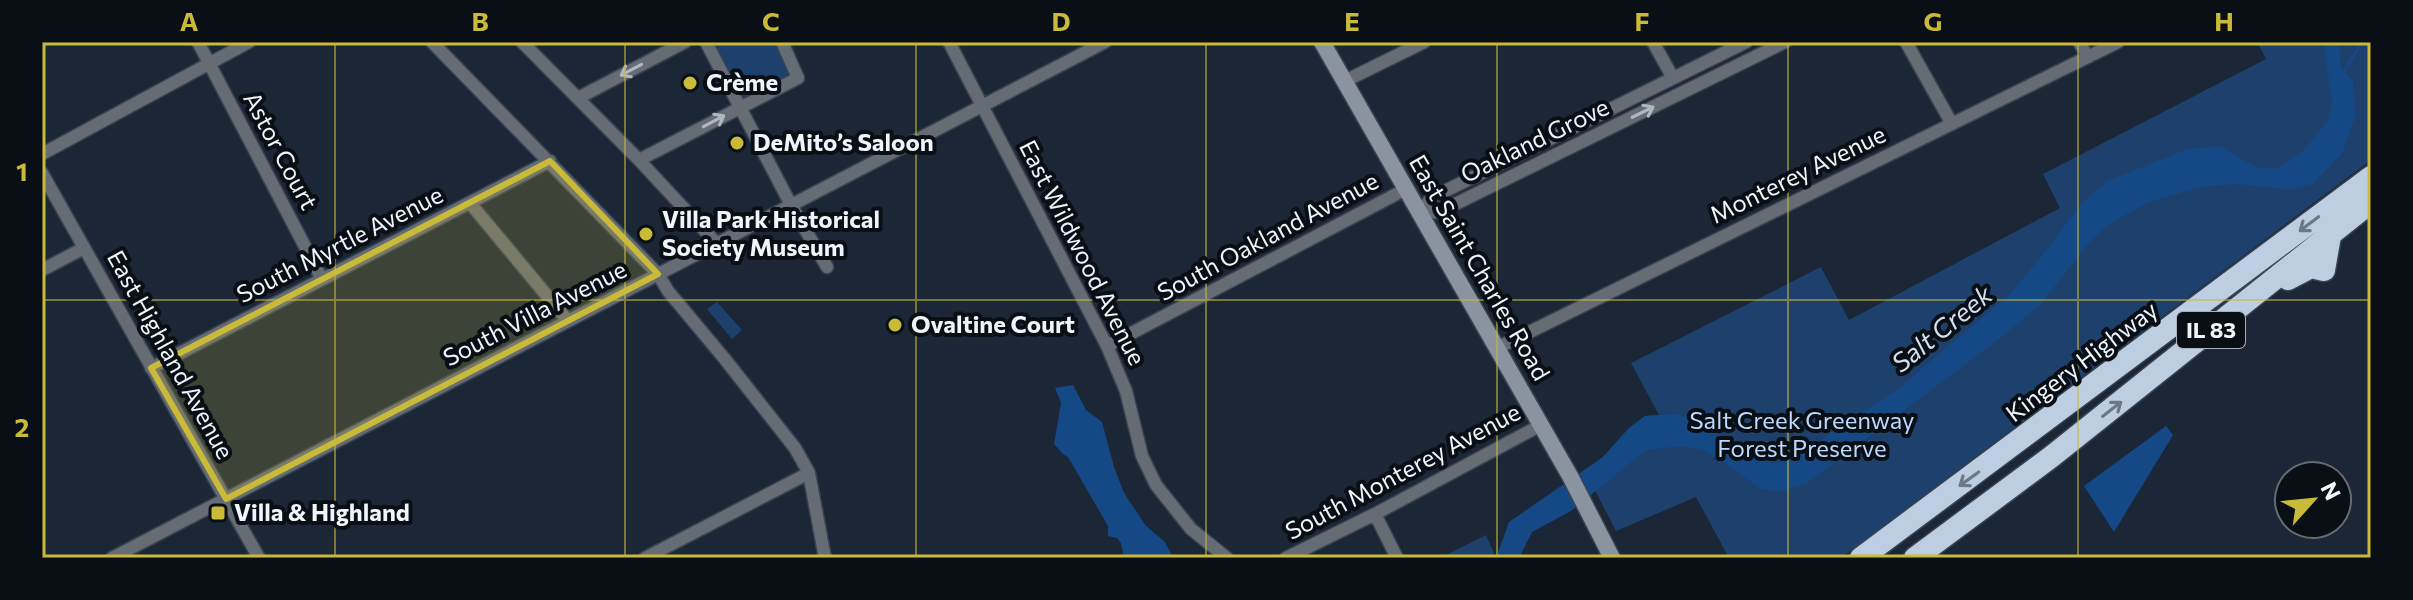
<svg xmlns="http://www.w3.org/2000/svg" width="2413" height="600" viewBox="0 0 2413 600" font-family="Commissioner,sans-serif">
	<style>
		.green { fill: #1e406c }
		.water { fill: #154986 }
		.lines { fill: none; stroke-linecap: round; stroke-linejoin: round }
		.stream { stroke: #154986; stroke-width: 3 }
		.street-casing { stroke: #394452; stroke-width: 15 }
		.secondary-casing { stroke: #394452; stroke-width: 19 }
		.highway-casing { stroke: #394452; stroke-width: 25 }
		.street { stroke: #666c74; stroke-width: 12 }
		.secondary { stroke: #8a93a0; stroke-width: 16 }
		.highway { stroke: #becee2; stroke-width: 22 }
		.oneway { stroke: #b1b7bf }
		.oneway2 { stroke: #6d7886 }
		.marked { fill: #c9ba3a; fill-opacity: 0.2; stroke: #c9ba3a; stroke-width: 6; stroke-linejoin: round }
		.grid { fill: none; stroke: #c9ba3a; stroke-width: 2; stroke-opacity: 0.55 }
		.poi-dot { fill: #c9ba3a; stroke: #0a0f16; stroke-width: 3 }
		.labels { text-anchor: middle; stroke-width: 8; stroke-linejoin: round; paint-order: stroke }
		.shield { fill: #0a0f16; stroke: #aab0b8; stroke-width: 2 }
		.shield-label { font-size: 22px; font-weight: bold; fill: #eef5fd }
		.poi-label { font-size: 24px; font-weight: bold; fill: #eef5fd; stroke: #0a0f16; text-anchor: start }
		.street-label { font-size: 24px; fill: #eef5fd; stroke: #0a0f16 }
		.park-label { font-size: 24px; fill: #bcd8fc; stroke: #0a0f16 }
		.water-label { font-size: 26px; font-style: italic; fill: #d2e0f2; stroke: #0a0f16 }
		.neatline { fill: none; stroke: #c9ba3a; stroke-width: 3 }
		.grid-label { font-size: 26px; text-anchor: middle; font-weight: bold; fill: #c9ba3a }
	</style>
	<rect width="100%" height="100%" fill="#1b2736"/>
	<path class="green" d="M709 42H778L795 76 741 104Z
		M2257 42H2371V160L1841 558H1729L1696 497 1616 531 1585 471 1603 457 1629 428 1645 416 1659 415 1631 363 1821 267 1849 320 2060 208 2043 174 2266 59Z
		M717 302 742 330 732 339 707 309Z
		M1486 535 1496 558H1440Z"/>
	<path class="water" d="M2324 42H2339L2341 69 2353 80 2355 117 2343 152 2313 184 2292 190 2237 184 2200 187 2149 202 2114 221 2093 238 2039 306 1995 342 1807 483 1778 492 1761 489 1725 463 1701 449 1680 446 1646 450 1571 511 1532 532 1519 558H1496L1509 522 1603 457 1629 428 1645 416 1678 414 1743 447 1753 456 1774 464 1793 458 1898 389 2010 294 2049 247 2081 204 2107 181 2188 149 2220 146 2256 167 2276 169 2303 151 2327 122 2332 104Z
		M1073 385 1086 410 1102 422 1114 467 1124 493 1146 526 1165 542 1173 558H1124L1121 543 1117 538 1108 536V526L1068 457 1063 454 1054 444 1061 403 1055 388Z
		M2166 426 2173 435 2114 532 2084 486Z"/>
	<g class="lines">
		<path class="stream" d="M2343 73 2362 42"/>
		<g class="street-casing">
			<path id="street" d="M198 42 322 279
				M432 42 658 274 668 291 724 358 795 448 809 473 825 558
				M522 42 639 160 717 244
				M706 42 791 205 827 267
				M949 42 1107 346 1126 391 1142 456 1156 485 1191 529 1227 558
				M1653 42 1673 78
				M1906 42 1952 124
				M2079 42 2088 57
				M1345 81 1424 42
				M578 98 685 42
				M42 154 249 42
				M639 160 798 78 782 42
				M42 173 259 558
				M470 203 568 321
				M1420 213 1439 212 1785 42
				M1420 213 1431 198 1746 42
				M42 270 84 248
				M1107 346 1406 189
				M1497 348 2118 42
				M151 368 550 161
				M1375 514 1397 558
				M112 558 1105 42
				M645 558 809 473
				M1286 558 1375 514 1541 425"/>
		</g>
		<g class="secondary-casing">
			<path id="secondary" d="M1322 42 1570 476 1612 558"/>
		</g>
		<g class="highway-casing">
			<path id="highway" d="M2288 279 2311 267 2324 270 2330 236
				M1861 558 2371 177
				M1915 558 2051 457 2371 202"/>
		</g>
		<use href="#street" class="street"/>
		<use href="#secondary" class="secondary"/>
		<use href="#highway" class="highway"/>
	</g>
	<defs><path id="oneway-shaft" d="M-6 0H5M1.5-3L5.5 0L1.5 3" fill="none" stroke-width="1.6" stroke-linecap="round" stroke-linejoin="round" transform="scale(2)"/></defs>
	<g class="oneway">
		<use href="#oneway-shaft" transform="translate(631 70) rotate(152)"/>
		<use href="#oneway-shaft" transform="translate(1643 112) rotate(-26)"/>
		<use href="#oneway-shaft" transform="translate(714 121) rotate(-28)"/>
	</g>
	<g class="oneway2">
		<use href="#oneway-shaft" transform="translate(2309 224) rotate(143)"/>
		<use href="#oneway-shaft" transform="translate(2112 409) rotate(-38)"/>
		<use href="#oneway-shaft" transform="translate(1969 479) rotate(144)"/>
	</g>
	<path class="marked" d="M550 161 658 274 226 499 151 368Z"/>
	<path class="grid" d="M335 42V558M625 42V558M916 42V558M1206 42V558M1497 42V558M1788 42V558M2078 42V558M42 300H2371"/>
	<g class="poi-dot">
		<circle cx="690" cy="83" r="8"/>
		<circle cx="737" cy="143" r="8"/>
		<circle cx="646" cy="234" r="8"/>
		<circle cx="895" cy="325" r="8"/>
		<rect x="210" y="505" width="16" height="16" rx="4"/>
	</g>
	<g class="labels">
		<rect class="shield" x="2177" y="312" width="68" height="36" rx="6"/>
		<g class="shield-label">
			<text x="2211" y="338">IL 83</text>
		</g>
		<g class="poi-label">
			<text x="706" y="91">Crème</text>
			<text x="753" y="151">DeMito’s Saloon</text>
			<text x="662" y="228">Villa Park Historical<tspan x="662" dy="28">Society Museum</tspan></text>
			<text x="911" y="333">Ovaltine Court</text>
			<text x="234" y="521">Villa &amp; Highland</text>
		</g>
		<g class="street-label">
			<text transform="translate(1535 141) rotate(-26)" y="8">Oakland Grove</text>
			<text transform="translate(280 151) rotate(62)" y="8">Astor Court</text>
			<text transform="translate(1798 175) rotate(-26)" y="8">Monterey Avenue</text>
			<text transform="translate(1268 237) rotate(-28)" y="8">South Oakland Avenue</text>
			<text transform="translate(340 245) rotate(-27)" y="8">South Myrtle Avenue</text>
			<text transform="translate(1082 253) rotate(63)" y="8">East Wildwood Avenue</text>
			<text transform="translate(1479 268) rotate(60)" y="8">East Saint Charles Road</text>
			<text transform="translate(535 314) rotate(-27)" y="8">South Villa Avenue</text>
			<text transform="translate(170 355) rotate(61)" y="8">East Highland Avenue</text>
			<text transform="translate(2082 362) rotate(-37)" y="8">Kingery Highway</text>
			<text transform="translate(1403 472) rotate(-28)" y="8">South Monterey Avenue</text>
		</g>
		<g class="park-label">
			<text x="1802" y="429">Salt Creek Greenway<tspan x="1802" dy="28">Forest Preserve</tspan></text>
		</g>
		<g class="water-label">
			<text transform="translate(1942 329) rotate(-39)" y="9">Salt Creek</text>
		</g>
	</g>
	<rect width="2413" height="600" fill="none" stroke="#0a0f16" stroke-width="88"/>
	<g transform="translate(2313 500) rotate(63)"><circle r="38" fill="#0a0f16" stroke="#656b72" stroke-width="2"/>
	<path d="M0-6L14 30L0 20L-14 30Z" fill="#c9ba3a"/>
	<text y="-12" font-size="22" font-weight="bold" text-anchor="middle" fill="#eef5fd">N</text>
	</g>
	<rect x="44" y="44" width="2325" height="512" class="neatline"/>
	<g class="grid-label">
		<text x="189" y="31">A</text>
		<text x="480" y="31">B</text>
		<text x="771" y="31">C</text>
		<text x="1061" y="31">D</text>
		<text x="1352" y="31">E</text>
		<text x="1642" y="31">F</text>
		<text x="1933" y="31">G</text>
		<text x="2224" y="31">H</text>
		<text x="22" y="181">1</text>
		<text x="22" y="437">2</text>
	</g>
</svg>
